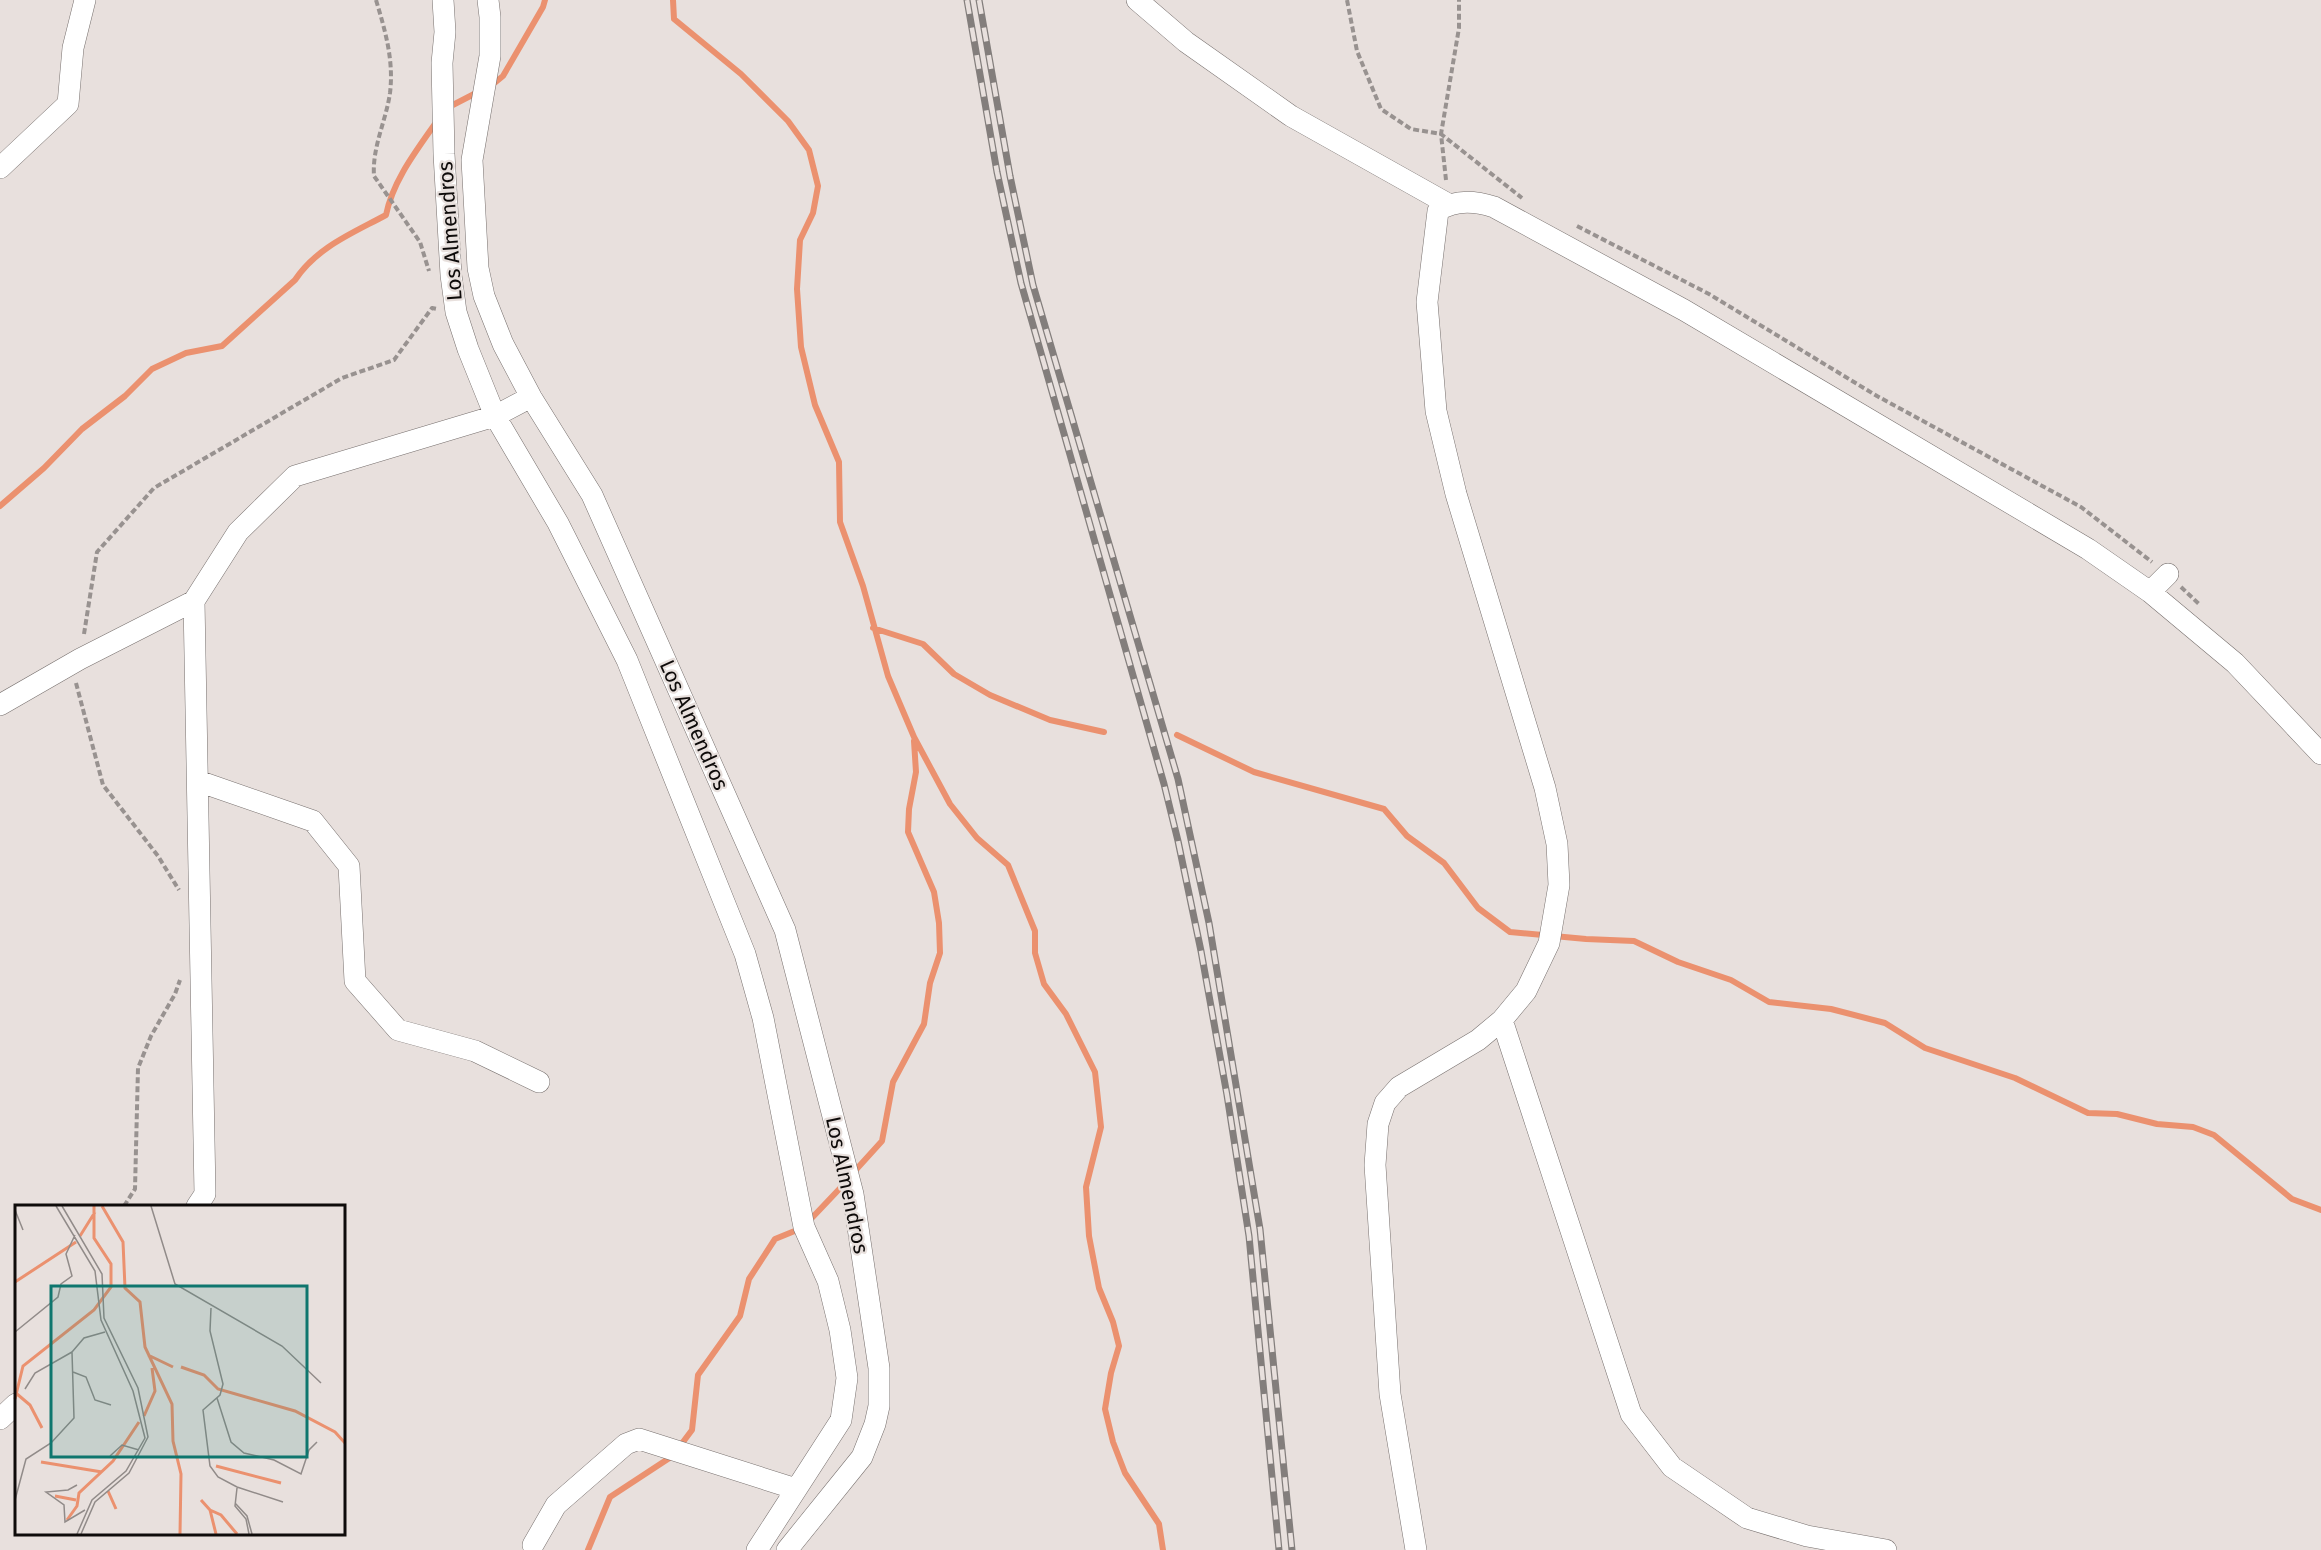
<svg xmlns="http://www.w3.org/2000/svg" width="2321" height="1550" viewBox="0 0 2321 1550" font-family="'Fira Sans',sans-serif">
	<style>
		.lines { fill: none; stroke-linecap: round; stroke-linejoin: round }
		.stream { stroke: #eb916f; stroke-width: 6 }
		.minor-casing { stroke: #77706e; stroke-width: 22 }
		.path { stroke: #989290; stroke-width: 4; stroke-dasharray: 6 3; stroke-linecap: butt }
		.minor { stroke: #fff; stroke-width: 21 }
		.rail-casing { stroke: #837e7c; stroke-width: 7 }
		.rail { stroke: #e8e0dd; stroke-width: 4.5; stroke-dasharray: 14; stroke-linecap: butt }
		.labels { text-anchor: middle; stroke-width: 4.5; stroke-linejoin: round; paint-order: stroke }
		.street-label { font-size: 21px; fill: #0e0b0a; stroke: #e8e0dd }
		.inset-river { fill: none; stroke: #eb916f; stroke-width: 3 }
		.inset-road { fill: none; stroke: #918b89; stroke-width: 1.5 }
		.view { fill: #0f766e; fill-opacity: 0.15; stroke: #0f766e; stroke-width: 3 }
		.inset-edge { fill: none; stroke: #0e0b0a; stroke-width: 3 }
	</style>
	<rect width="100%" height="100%" fill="#e8e0dd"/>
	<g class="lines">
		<path class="stream" d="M673 0 674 19 741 74 788 121 809 150 818 186 813 213 800 240 797 289 801 347 815 405 839 462 840 522 863 586 888 676 914 737 950 804 977 838 1008 865 1035 931V953L1044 984 1066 1014 1095 1072 1101 1127 1086 1187 1089 1236 1099 1288 1113 1322 1119 1346 1111 1373 1105 1409 1113 1442 1125 1473 1159 1524 1163 1550
			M492 85 503 76 543 7 545 0
			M447 108 478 92
			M0 506 44 468 82 429 125 396 152 369 186 353 222 346 295 280C317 247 353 233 386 215 393 180 417 150 437 121
			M873 628 923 644 954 674 990 695 1050 720 1104 732
			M1177 735 1254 772 1384 809 1407 836 1444 863 1478 908 1510 932 1586 939 1634 941 1678 962 1731 980 1769 1002 1831 1009 1885 1023 1925 1048 2015 1078 2088 1113 2117 1114 2157 1124 2193 1127 2214 1135 2292 1199 2321 1210
			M853 1173 882 1141 893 1082 924 1024 930 983 940 953 939 923 934 892 908 832 909 809 916 772 914 741
			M809 1221 845 1183
			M680 1446 692 1430 698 1375 740 1316 749 1279 775 1239 802 1228
			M588 1550 610 1497 674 1455"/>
		<g class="minor-casing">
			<path id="minor" d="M443 0 445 32 442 63 444 154 451 275 456 312 468 349 495 416 558 523 627 660 745 954 763 1018 804 1227 828 1281 840 1330 847 1378 841 1420 757 1550
				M488 0 490 17V56L472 160 478 268 484 296 503 344 531 397 592 495 785 930 853 1194 879 1368V1406L875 1424 862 1457 787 1550
				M1137 0 1186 42 1291 116 1448 204
				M0 168 68 104 73 48 85 0
				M2150 592 2168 574
				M0 705 80 659 194 601
				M198 781 313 821 349 866 355 981 398 1030 475 1051 539 1082
				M1502 1020 1631 1414 1672 1467 1747 1518 1807 1536 1886 1550
				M197 1206 205 1194 194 601 238 532 295 476 495 416 531 397
				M0 1419 16 1404
				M533 1545 556 1505 626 1444 639 1439 796 1489
				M1416 1550 1390 1394 1375 1165 1378 1124 1385 1103 1399 1087 1478 1040 1502 1020 1526 991 1549 943 1559 885 1557 844 1545 788 1456 494 1436 411 1427 302 1438 211C1455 199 1475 201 1494 207L1684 310 2088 549 2150 592 2235 663 2321 754"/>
		</g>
		<path class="path" d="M376 0C385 30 394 60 390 93 386 121 372 147 374 176L420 242 429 271
			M1347 0 1357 51 1381 109 1411 129 1441 134 1522 198
			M1446 180 1441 134 1459 28V0
			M1577 226 1709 294 1877 396 2081 507 2152 562
			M2181 587 2199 604
			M84 634 97 552 154 488 342 378 394 360 432 308 437 309
			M76 683 103 785 158 856 179 890
			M124 1206 135 1189 138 1068 151 1036 175 994 180 980"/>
		<use href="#minor" class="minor"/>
		<g class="rail-casing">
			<path id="rail" d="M967 0 997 172 1021 283 1164 784 1178 841 1201 951 1227 1095 1249 1236 1279 1550
				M979 0 1010 176 1033 285 1178 779 1209 923 1260 1229 1292 1550"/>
		</g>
		<use href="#rail" class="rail"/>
	</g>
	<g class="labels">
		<g class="street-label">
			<text transform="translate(450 231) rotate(-94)" y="7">Los Almendros</text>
			<text transform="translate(694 725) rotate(66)" y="7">Los Almendros</text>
			<text transform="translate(847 1185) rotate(78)" y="7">Los Almendros</text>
		</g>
	</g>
	<g transform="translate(15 1205)">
		<rect width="330" height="330" fill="#e8e0dd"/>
		<path class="inset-river" d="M87 1 108 37 110 83 125 97 130 142 157 199 158 236 166 269 165 329M65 31 80 7M0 77 61 37M133 150 158 162M166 162 189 170 203 184 280 206 320 227 330 238M2 189 15 200 27 223M0 194 8 161 79 105 96 82V59L79 33V1M129 211 140 186 137 163M26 257 87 267M201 261 266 278M93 286 101 304M40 291 61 295M186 295 195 305 201 329M195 305 206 310 222 329M52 315 62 301 64 288 98 256 124 217"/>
		<path class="inset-road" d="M41 1 80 66 86 115 118 186 130 233 111 266 77 295 62 329M47 1 87 69 89 113 123 183 133 232 114 268 80 297 66 329M136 1 160 79 267 141 306 178M0 5 8 25M196 103 195 126 208 179 205 190 188 205 195 261 203 272 222 282 268 297M0 127 43 92 46 79 57 71 51 49 60 30M58 167 71 172 80 195 96 200M10 184 20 168 57 147M202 193 216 237 229 248 259 255 286 269 294 245 302 237M95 251 107 240 124 245M62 280 53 285 31 287 49 300 50 317 70 305M222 283 220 301 231 314 234 329M0 295 11 254 36 238 59 213 57 147 69 133 90 127M220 298 232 311 237 329"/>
		<path class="view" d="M36 81H292V252H36Z"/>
		<rect width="330" height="330" class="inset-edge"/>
	</g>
</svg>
